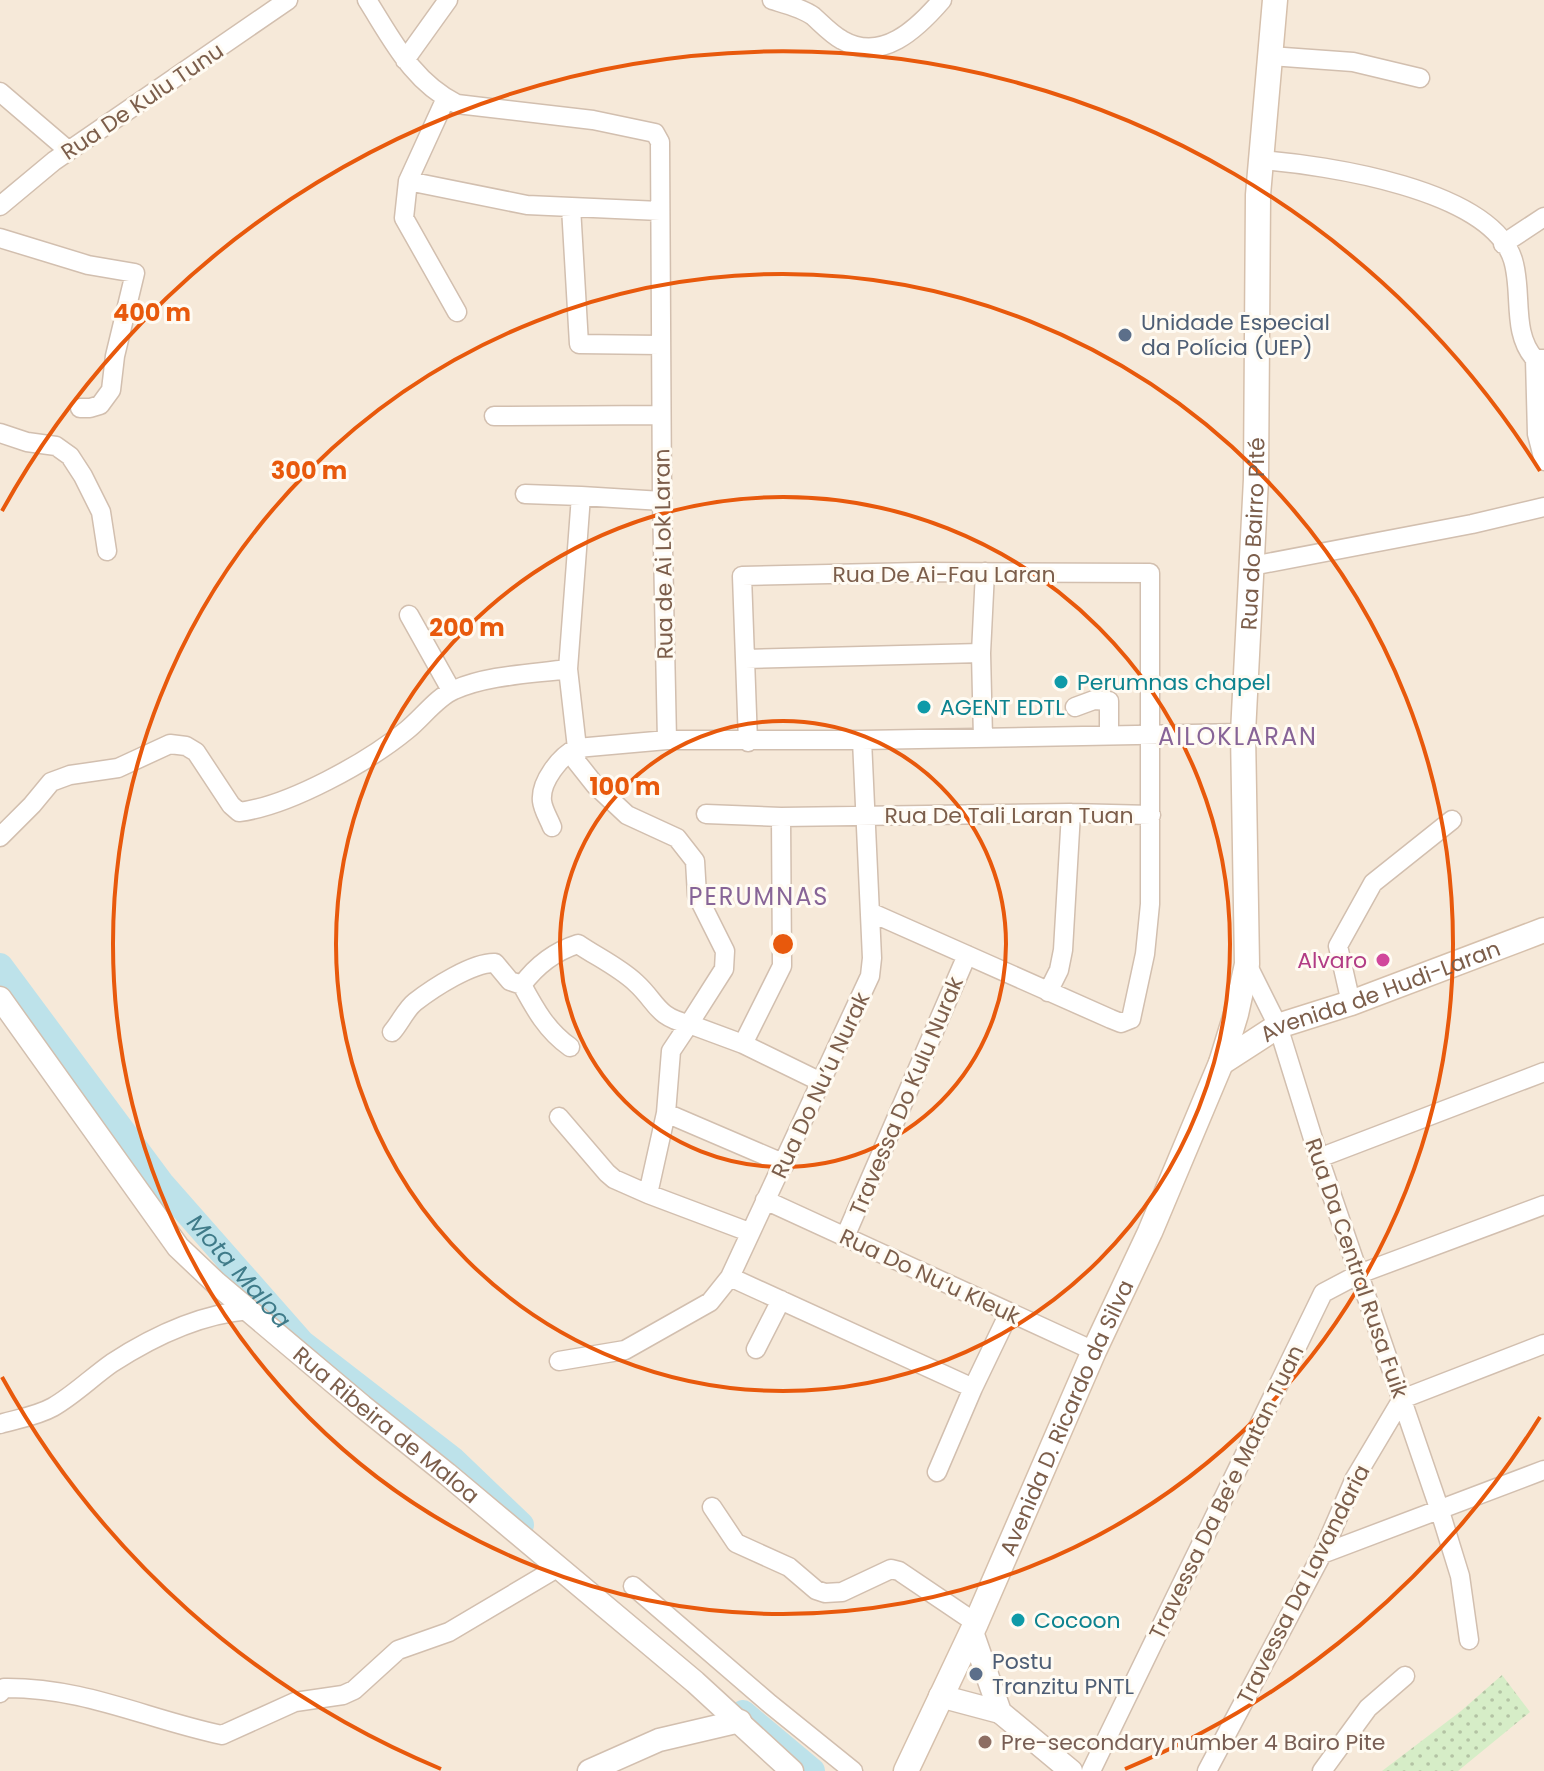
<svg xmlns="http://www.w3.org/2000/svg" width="1544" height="1771" viewBox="0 0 1544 1771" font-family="Poppins,sans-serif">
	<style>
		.residential { fill: #f6e9d9 }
		.green { fill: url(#green-dots) }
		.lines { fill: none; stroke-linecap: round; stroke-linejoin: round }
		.stream { stroke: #a3d2dc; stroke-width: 4 }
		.river { stroke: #bde2ea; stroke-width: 26 }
		.minor-casing { stroke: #d2bfaf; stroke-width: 21 }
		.tertiary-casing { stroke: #d2bfaf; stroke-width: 25 }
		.secondary-casing { stroke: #d6c0ac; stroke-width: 27 }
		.minor { stroke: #fff; stroke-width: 18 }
		.tertiary { stroke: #fff; stroke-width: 22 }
		.secondary { stroke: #fff; stroke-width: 24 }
		.ring { fill: none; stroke: #e8590c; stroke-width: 4 }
		.service-dot { fill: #5c6f8a; stroke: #fffbf3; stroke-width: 3 }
		.culture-dot { fill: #0f9aa8; stroke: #fffbf3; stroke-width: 3 }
		.hotel-dot { fill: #d1479c; stroke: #fffbf3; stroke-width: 3 }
		.education-dot { fill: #8d6e63; stroke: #fffbf3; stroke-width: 3 }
		.labels { text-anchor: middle; stroke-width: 6; stroke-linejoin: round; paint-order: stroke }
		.street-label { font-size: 22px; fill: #7c5e4b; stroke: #fffbf3 }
		.service-label { font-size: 22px; fill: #4e5e75; stroke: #fffbf3; text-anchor: start }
		.culture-label { font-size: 22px; fill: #0d838f; stroke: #fffbf3; text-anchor: start }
		.hotel-label { font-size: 22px; fill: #b23c85; stroke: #fffbf3; text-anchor: end }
		.education-label { font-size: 22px; fill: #785e54; stroke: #fffbf3; text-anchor: start }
		.neighbourhood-label { font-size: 24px; letter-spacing: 2px; fill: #876497; stroke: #fffbf3 }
		.water-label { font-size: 24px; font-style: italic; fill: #3f7b89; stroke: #fffbf3 }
		.centre { fill: #e8590c; stroke: #fffbf3; stroke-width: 4 }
		.ring-label { font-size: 24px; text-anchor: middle; font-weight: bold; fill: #e8590c; stroke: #fffbf3; stroke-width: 6; stroke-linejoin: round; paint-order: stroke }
	</style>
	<defs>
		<pattern id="green-dots" width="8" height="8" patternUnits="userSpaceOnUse" patternTransform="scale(2)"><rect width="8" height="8" fill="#d6edc7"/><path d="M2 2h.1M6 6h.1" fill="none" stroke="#b3c3a4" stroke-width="1.8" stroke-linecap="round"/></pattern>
	</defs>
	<rect width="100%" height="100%" fill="#fef7eb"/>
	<path class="residential" d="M0 0H1544V1771H0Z"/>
	<path class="green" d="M1502 1675 1530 1712 1458 1771H1382L1461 1711Z"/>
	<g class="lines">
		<path class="stream" d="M0 982 8 992
			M23 1012 236 1287
			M798 1762 808 1771"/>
		<g class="river">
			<path id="s1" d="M0 966 161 1183 302 1343 452 1459 521 1525"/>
			<path d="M743 1713 812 1771"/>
		</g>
		<g class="minor-casing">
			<path id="minor" d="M367 0C393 41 412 81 457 104L593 120 655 133 660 142 662 501 667 740
				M772 0C785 4 802 8 813 16 822 24 831 34 842 40 882 63 917 29 942 0
				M1270 56 1353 62 1420 78
				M405 60 448 0
				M0 92 69 151
				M446 98 408 181 527 205 660 211
				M1261 160C1325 165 1491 189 1513 260 1523 292 1511 333 1535 359H1544
				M408 181 404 218 457 312
				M0 206 54 161 288 0
				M571 207 579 344 660 345
				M0 238 88 265 135 273 115 356 111 390 100 405 90 408H80
				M1503 244 1544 217
				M1535 359 1537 434 1544 461
				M494 416 661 415
				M0 433 27 442 56 446 70 456 83 476 101 512 107 551
				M525 494 581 496
				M662 501 581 496 568 669 577 748 667 740H862L1243 733
				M1252 566 1472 524 1544 507
				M409 615 451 690
				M745 659 981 653
				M1075 707 1094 700 1109 701V735
				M983 738 981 653 985 572
				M748 742 742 576 919 572 1150 573V904L1145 954 1131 1019 1121 1023 1111 1019 870 912
				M706 814 781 817
				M552 827C549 819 543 810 542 801 540 782 560 756 577 748L576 761 595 785 627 815 677 838 695 861 697 895 725 951 724 969 689 1024C656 1017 657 1002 636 983 619 967 597 957 578 944 556 951 536 966 522 985 535 1009 547 1031 570 1047
				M0 837 32 805 51 782 70 775 118 768 170 744 186 746 196 752 231 805 239 812C289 806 368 762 407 730 422 718 437 697 454 690 488 675 531 674 568 669
				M1247 964 1278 1026 1319 1158 1439 1508 1460 1576 1469 1640
				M1048 992 1059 970 1063 950 1071 813
				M1351 1003 1338 946 1373 883 1452 820
				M392 1032C400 1023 406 1009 415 1002 433 988 473 962 495 963L510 981 522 985
				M743 1044 689 1024 671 1051 666 1113 648 1194 749 1232
				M821 1082 743 1044 782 966 781 817 1071 813 1151 815
				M666 1113 785 1164
				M559 1117 607 1173 614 1179 648 1194
				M1319 1158 1544 1072
				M765 1200 1094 1351
				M845 1237 967 955
				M730 1277 973 1388
				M756 1349 781 1300
				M559 1361 625 1350 710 1302 730 1277 870 976 872 958 862 740
				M0 1424C17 1419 37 1416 53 1407 74 1395 92 1377 112 1363 152 1337 201 1314 249 1310
				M937 1472 973 1388 1009 1313
				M712 1507 736 1543 789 1567 816 1590 825 1593 842 1592 891 1569 899 1571 976 1623
				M1322 1554 1544 1470
				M633 1586 770 1704 853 1771
				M0 1693 4 1688C84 1687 146 1719 222 1735L295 1702 343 1695 354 1690 398 1650 449 1632 557 1568
				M1091 1771 1323 1293 1359 1274 1544 1205
				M1207 1771 1322 1554 1355 1478 1402 1399 1544 1344
				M1322 1771 1368 1708 1405 1676"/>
		</g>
		<g class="tertiary-casing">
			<g id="tertiary">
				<path id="s2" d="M0 998 178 1247 216 1283 362 1406 447 1474 695 1682 792 1771"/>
				<path d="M972 1632 1000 1712 1071 1771"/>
				<path d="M940 1696 1000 1712"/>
				<path d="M589 1771 659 1740 740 1721"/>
			</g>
		</g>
		<g class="secondary-casing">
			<g id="secondary">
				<path id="s3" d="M1221 1063 1278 1026 1351 1003 1544 930"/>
				<path id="s4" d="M906 1771 976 1623 1094 1351 1150 1232 1221 1063 1236 1014 1247 964 1243 733 1256 479 1258 195 1275 0"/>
			</g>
		</g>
		<use href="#minor" class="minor"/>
		<use href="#tertiary" class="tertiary"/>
		<use href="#secondary" class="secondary"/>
	</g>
	<g class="ring">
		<circle cx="783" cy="944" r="223"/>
		<circle cx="783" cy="944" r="447"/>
		<circle cx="783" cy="944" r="670"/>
		<path d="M1540 1417A893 893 0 0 1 1125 1769M441 1769A893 893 0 0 1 2 1377M2 511A893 893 0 0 1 1540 471"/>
	</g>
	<g class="service-dot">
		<circle cx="1125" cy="335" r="8"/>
		<circle cx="976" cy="1674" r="8"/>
	</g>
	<g class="culture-dot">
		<circle cx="1061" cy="682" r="8"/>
		<circle cx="924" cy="707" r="8"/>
		<circle cx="1018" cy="1620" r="8"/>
	</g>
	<circle class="hotel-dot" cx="1383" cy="960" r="8"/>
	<circle class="education-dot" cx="985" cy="1742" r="8"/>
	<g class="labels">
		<g class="street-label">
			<text transform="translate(142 101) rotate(-34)" y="8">Rua De Kulu Tunu</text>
			<text dy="8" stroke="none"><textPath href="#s4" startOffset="1308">Rua do Bairro Pité</textPath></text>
			<text transform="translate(663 554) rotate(-91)" y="8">Rua de Ai Lok Laran</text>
			<text x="944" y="582">Rua De Ai-Fau Laran</text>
			<text x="1009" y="823">Rua De Tali Laran Tuan</text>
			<text dy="8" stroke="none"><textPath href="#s3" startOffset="176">Avenida de Hudi-Laran</textPath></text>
			<text transform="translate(820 1085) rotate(-65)" y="8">Rua Do Nu’u Nurak</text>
			<text transform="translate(906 1096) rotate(-67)" y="8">Travessa Do Kulu Nurak</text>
			<text transform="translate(1357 1268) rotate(71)" y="8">Rua Da Central Rusa Fuik</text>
			<text transform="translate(930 1276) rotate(25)" y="8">Rua Do Nu’u Kleuk</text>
			<text dy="8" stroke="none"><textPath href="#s4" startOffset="388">Avenida D. Ricardo da Silva</textPath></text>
			<text dy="8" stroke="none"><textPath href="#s2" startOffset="580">Rua Ribeira de Maloa</textPath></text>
			<text transform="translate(1226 1492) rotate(-64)" y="8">Travessa Da Be’e Matan Tuan</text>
			<text transform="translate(1303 1584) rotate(-63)" y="8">Travessa Da Lavandaria</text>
		</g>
		<g class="service-label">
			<text x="1141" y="330">Unidade Especial<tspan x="1141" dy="25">da Polícia (UEP)</tspan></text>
			<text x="992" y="1669">Postu<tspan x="992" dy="25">Tranzitu PNTL</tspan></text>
		</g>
		<g class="culture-label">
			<text x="1077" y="690">Perumnas chapel</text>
			<text x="940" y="715">AGENT EDTL</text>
			<text x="1034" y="1628">Cocoon</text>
		</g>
		<g class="hotel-label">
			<text x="1367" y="968">Alvaro</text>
		</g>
		<g class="education-label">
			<text x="1001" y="1750">Pre-secondary number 4 Bairo Pite</text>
		</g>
		<g class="neighbourhood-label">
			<text x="1238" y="745">AILOKLARAN</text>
			<text x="759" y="905">PERUMNAS</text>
		</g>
		<g class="water-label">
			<text dy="8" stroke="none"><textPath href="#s1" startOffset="388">Mota Maloa</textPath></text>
		</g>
	</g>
	<circle cx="783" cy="944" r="12" class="centre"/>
	<g class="ring-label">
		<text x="152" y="321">400 m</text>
		<text x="309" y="479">300 m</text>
		<text x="467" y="636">200 m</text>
		<text x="625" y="795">100 m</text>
	</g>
</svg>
